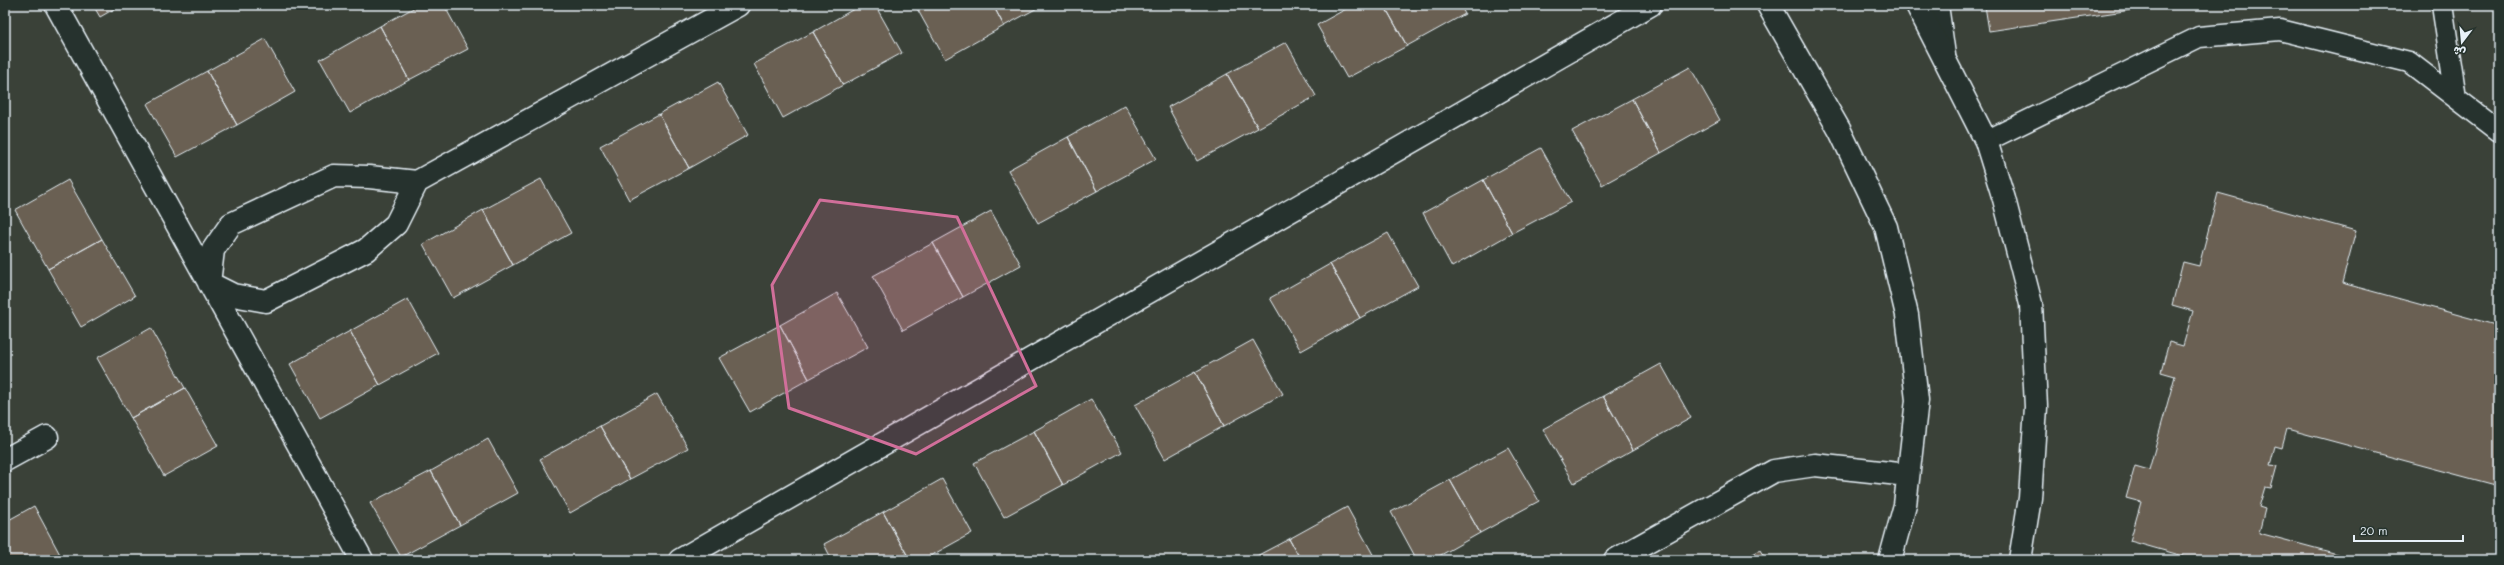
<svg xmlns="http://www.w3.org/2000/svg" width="2504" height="565" viewBox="0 0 2504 565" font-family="Mali,'Playpen Sans Arabic',sans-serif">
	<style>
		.building { fill: #6a6152; stroke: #e8f1f8 }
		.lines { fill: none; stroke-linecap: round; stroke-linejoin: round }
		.lane-casing { stroke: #e8f1f8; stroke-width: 23 }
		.street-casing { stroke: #e8f1f8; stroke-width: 25 }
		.secondary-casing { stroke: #e8f1f8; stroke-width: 25 }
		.lane { stroke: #26332d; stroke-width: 20 }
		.street { stroke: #26332d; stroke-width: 22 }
		.secondary { stroke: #26332d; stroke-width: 22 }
		.marked { fill: #d16f9a; fill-opacity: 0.2; stroke: #d16f9a; stroke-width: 3; stroke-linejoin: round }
	</style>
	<rect width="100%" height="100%" fill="#3a4138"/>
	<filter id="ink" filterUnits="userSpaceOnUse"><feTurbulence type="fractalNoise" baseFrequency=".025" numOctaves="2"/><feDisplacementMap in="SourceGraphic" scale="8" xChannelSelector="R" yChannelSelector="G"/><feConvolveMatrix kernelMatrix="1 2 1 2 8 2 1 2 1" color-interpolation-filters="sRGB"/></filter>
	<g filter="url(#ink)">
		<path class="building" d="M93 5H121L100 17Z
			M419 5H444L468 49 409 80 380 26Z
			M861 5H875L902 53 843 85 813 32Z
			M915 5H993L1004 26 945 59Z
			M993 5H1043L1004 26Z
			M1353 5H1384L1407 46 1347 78 1317 25Z
			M1384 5H1460L1465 14 1407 46Z
			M1992 5H2165L1989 31 1985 6Z
			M380 26 409 80 350 113 320 60Z
			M813 32 843 85 783 118 754 64Z
			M265 39 295 92 237 125 207 71Z
			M1286 42 1316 96 1258 128 1227 74Z
			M1690 67 1720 120 1661 153 1632 99Z
			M207 71 237 125 177 157 147 104Z
			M1227 74 1258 128 1197 161 1168 107Z
			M718 82 748 135 689 168 659 114Z
			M1632 99 1661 153 1602 185 1572 131Z
			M1125 105 1156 159 1097 191 1068 137Z
			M659 114 689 168 629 200 600 146Z
			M1068 137 1097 191 1038 223 1008 170Z
			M1541 148 1571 202 1512 233 1483 180Z
			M541 179 571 233 513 265 483 210Z
			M68 180 102 239 48 269 15 210Z
			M1483 180 1512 233 1452 267 1423 213Z
			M2218 193 2356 231 2342 283 2499 326V486L2287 429 2282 448 2275 446 2270 465 2277 466 2271 488 2265 487 2259 507 2265 509 2259 533 2360 560H2182L2183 556 2130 541 2141 502 2126 498 2135 466 2149 470 2175 376 2161 372 2169 342 2183 346 2193 311 2172 305 2183 262 2199 266Z
			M483 210 513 265 453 298 423 244Z
			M991 211 1021 265 963 297 933 243Z
			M1388 233 1418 286 1360 318 1330 264Z
			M102 239 135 296 81 327 48 269Z
			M933 243 963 297 903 330 873 276Z
			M1330 264 1360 318 1301 351 1270 298Z
			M837 293 868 347 809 379 780 325Z
			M408 299 438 353 380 385 350 331Z
			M780 325 809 379 750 412 719 358Z
			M151 328 185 388 131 418 97 358Z
			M350 331 380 385 320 418 290 364Z
			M1253 340 1283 394 1224 426 1195 372Z
			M1661 364 1691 418 1633 450 1603 396Z
			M1195 372 1224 426 1165 459 1135 405Z
			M185 388 218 446 164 476 131 418Z
			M657 394 688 448 630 479 600 426Z
			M1603 396 1633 450 1574 483 1543 429Z
			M1091 399 1122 452 1063 485 1034 431Z
			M600 426 630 479 570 513 540 459Z
			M1034 431 1063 485 1004 517 974 463Z
			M488 439 518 493 460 525 431 471Z
			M1508 448 1539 501 1480 533 1450 480Z
			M431 471 460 525 401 557 370 503Z
			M942 479 972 533 923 560H910L883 512Z
			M1450 480 1480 533 1432 560H1417L1391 512Z
			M34 506 63 560H5V522Z
			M1347 507 1376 560H1301L1289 539Z
			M883 512 910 560H832L824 544Z
			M1289 539 1301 560H1249Z
			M1760 550 1766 560H1742Z"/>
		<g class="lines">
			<g class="lane-casing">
				<path id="lane" d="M1938 5 1945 55
					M2442 5 2456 98
					M1986 141 2199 37 2280 30 2409 62 2499 131"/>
			</g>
			<g class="street-casing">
				<path id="street" d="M56 5 362 560
					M1768 5 1840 131 1886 227 1907 315 1917 400 1905 505 1890 560
					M417 182 369 177 334 176 231 224 213 250 209 283 233 295 266 301 366 250 396 224 417 182 738 5
					M5 460 47 437
					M680 560 1650 5
					M1615 560 1774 471 1815 465 1908 475"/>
			</g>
			<g class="secondary-casing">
				<path id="secondary" d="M1917 5 1986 141 2004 199 2031 304 2036 407 2030 498 2020 560"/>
			</g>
			<use href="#lane" class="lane"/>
			<use href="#street" class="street"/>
			<use href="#secondary" class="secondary"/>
		</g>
	</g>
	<path class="marked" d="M820 200 957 217 1036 386 916 454 789 408 772 285Z"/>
	<rect width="2504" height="565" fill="none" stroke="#26332d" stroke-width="20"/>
	<rect x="10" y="10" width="2484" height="545" fill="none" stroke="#e8f1f8" stroke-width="1.5" filter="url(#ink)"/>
	<g transform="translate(2462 42) rotate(196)" stroke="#26332d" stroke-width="3" paint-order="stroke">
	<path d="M0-3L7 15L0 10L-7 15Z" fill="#e8f1f8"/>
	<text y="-6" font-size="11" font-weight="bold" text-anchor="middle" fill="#e8f1f8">ش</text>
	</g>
	<path d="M2354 535v6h109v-6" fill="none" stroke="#e8f1f8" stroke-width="2"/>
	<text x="2360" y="535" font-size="12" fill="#e8f1f8" stroke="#26332d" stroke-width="3" paint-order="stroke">20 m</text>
</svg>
